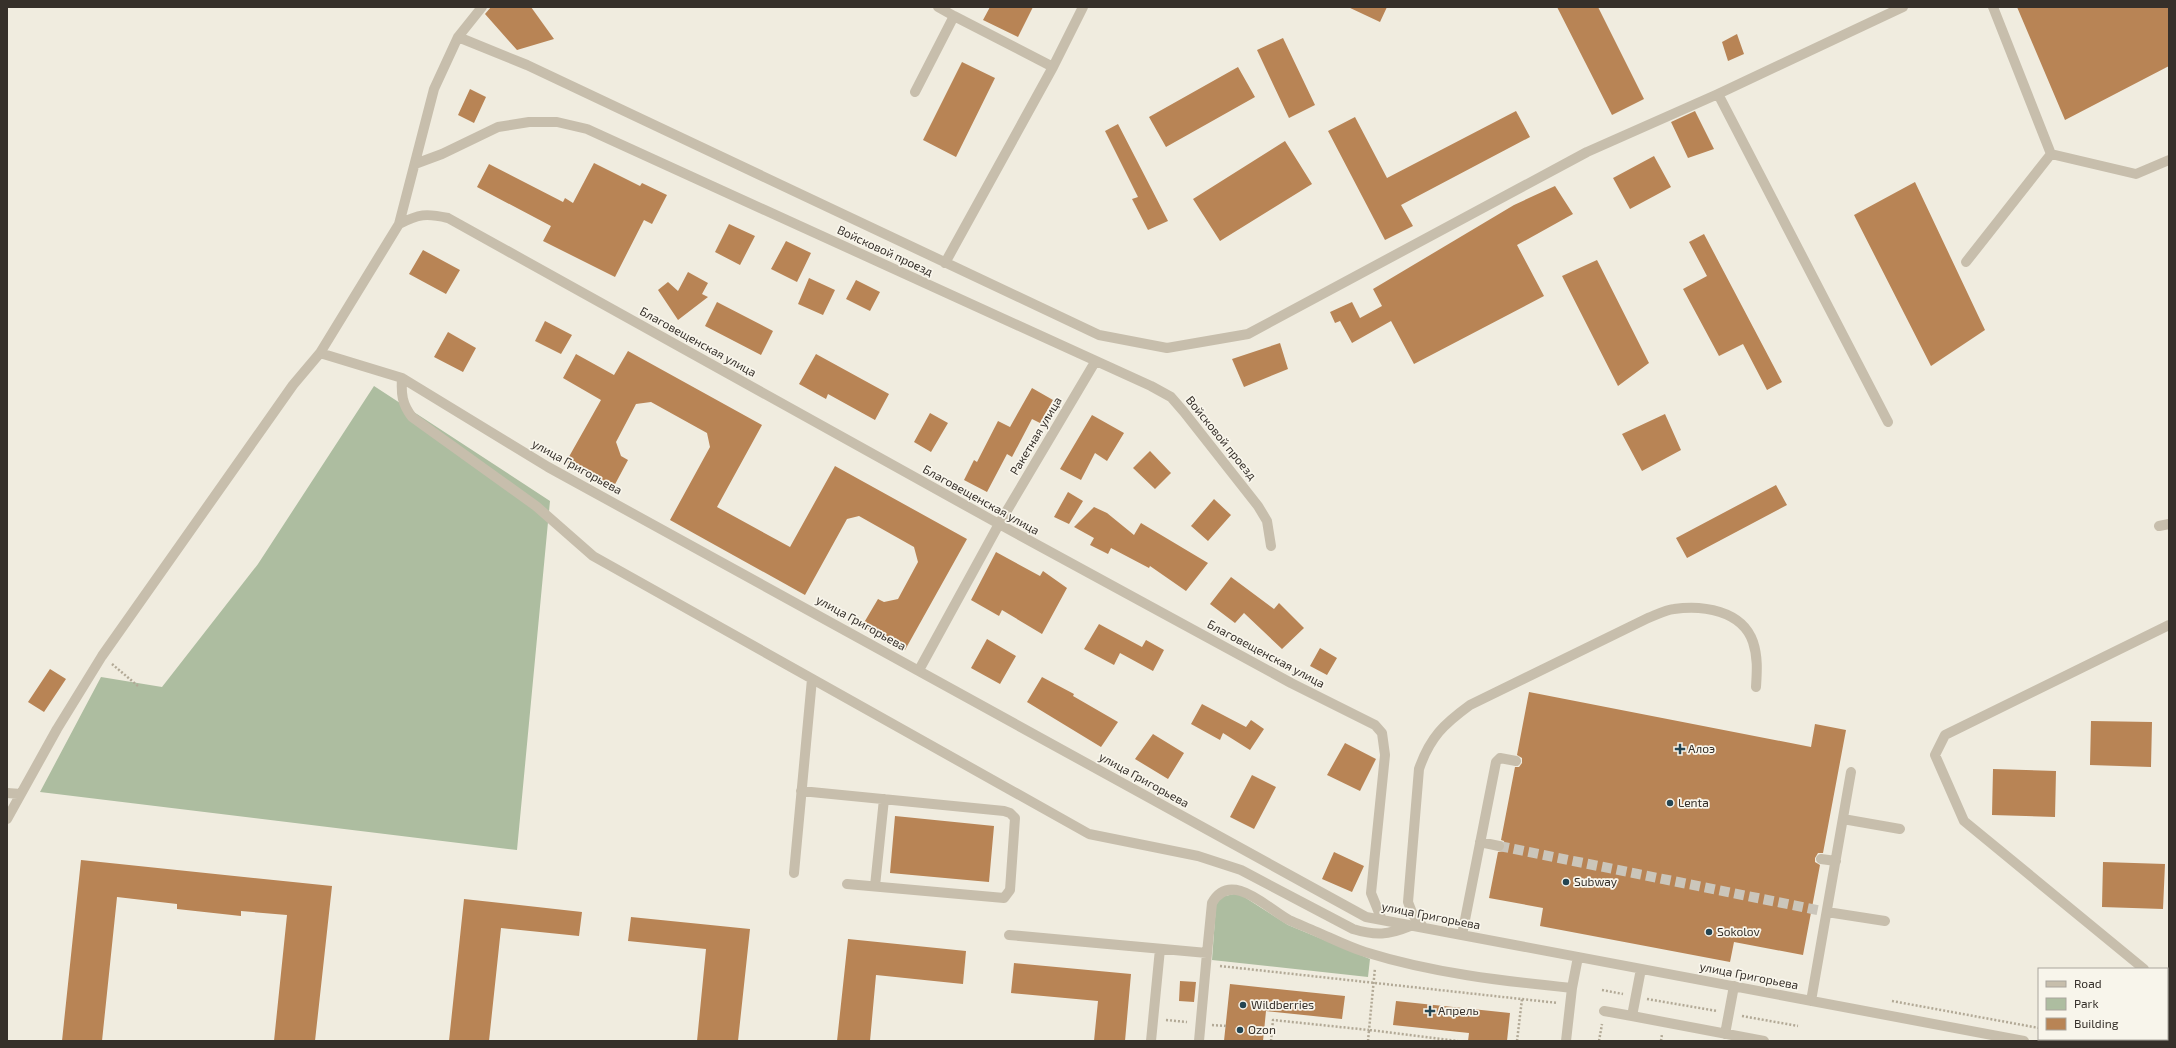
<svg xmlns="http://www.w3.org/2000/svg" width="2176" height="1048" viewBox="0 0 2176 1048" font-family="'Exo 2',sans-serif">
	<style>
		.green { fill: #adbda0 }
		.building { fill: #b88455 }
		.lines { fill: none; stroke-linecap: round; stroke-linejoin: round }
		.minor-tunnel { stroke: #cbc6bb; stroke-width: 10; stroke-dasharray: 10 5; stroke-linecap: butt }
		.path { stroke: #b2a996; stroke-width: 2.5; stroke-dasharray: 2 2; stroke-linecap: butt }
		.minor { stroke: #c7beac; stroke-width: 10 }
		.poi-dot { fill: #244552; stroke: #f8f5eb; stroke-width: 1.5 }
		.labels { text-anchor: middle; stroke-width: 3.5; stroke-linejoin: round; paint-order: stroke }
		.street-label { font-size: 12px; fill: #36302a; stroke: #f8f5eb }
		.poi-label { font-size: 12px; fill: #36302a; stroke: #f8f5eb; text-anchor: start }
	</style>
	<rect width="100%" height="100%" fill="#f0ecdf"/>
	<path class="green" d="M374 386 550 501 517 850 40 792 101 677 162 687 258 564Z
		M1238 893 1288 925 1370 959 1368 977 1212 960 1216 905 1221 897Z"/>
	<path class="building" d="M491 7H531L554 39 517 50 485 14Z
		M990 7H1033L1018 37 983 20Z
		M1348 7H1387L1380 22Z
		M1557 7H1598L1644 99 1612 115Z
		M2017 7H2169V66L2065 120Z
		M1737 34 1744 54 1728 61 1722 42Z
		M1283 38 1315 105 1289 118 1257 50Z
		M962 62 995 78 956 157 923 140Z
		M1238 67 1255 97 1166 147 1149 117Z
		M470 89 486 97 474 123 458 115Z
		M1516 111 1530 137 1401 205 1413 226 1385 240 1328 131 1355 117 1387 178Z
		M1695 111 1714 149 1688 158 1671 122Z
		M1118 124 1168 221 1148 230 1132 199 1138 197 1105 131Z
		M1285 141 1312 184 1220 241 1193 199Z
		M1654 156 1671 187 1630 209 1613 178Z
		M594 163 640 186 642 183 667 195 652 224 644 220 615 277 543 241 551 226 477 187 489 164 563 202 565 198 573 203Z
		M1915 182 1985 330 1931 366 1854 215Z
		M1555 186 1573 214 1517 245 1544 296 1414 364 1391 321 1352 343 1340 321 1335 323 1330 312 1352 302 1360 318 1382 306 1373 289 1514 205Z
		M729 224 755 236 740 265 715 252Z
		M1704 234 1782 382 1767 390 1743 344 1719 356 1683 289 1707 276 1689 242Z
		M786 241 811 253 797 282 771 269Z
		M423 250 460 270 446 294 409 274Z
		M1597 260 1649 363 1618 386 1562 276Z
		M688 272 708 283 702 294 708 297 678 320 658 290 668 282 678 291Z
		M809 278 835 290 823 315 798 304Z
		M856 280 880 292 870 311 846 299Z
		M717 302 773 331 761 355 705 326Z
		M545 321 572 335 561 354 535 341Z
		M448 332 476 348 463 372 434 357Z
		M1280 343 1288 369 1244 387 1232 359Z
		M628 351 762 425 717 507 790 547 835 466 967 539 905 650 862 626 878 599 884 602 898 599 918 562 914 547 859 516 847 519 805 595 670 520 710 447 707 433 651 402 636 404 616 442 621 456 628 460 613 488 566 462 601 400 563 378 576 354 614 375Z
		M816 354 889 394 875 420 828 394 826 399 799 384Z
		M1032 388 1053 400 1040 423 1032 419 1012 457 1007 454 987 492 964 480 974 460 977 462 998 421 1010 427Z
		M930 413 948 423 931 452 914 442Z
		M1665 414 1681 450 1642 471 1622 434Z
		M1092 415 1124 433 1107 461 1095 453 1081 480 1060 469Z
		M1150 451 1171 473 1155 489 1133 468Z
		M1776 485 1787 505 1687 558 1676 538Z
		M1068 492 1083 501 1069 524 1054 517Z
		M1214 499 1231 515 1208 541 1191 526Z
		M1094 507 1107 513 1134 535 1141 523 1208 563 1186 591 1150 566 1149 568 1111 548 1108 554 1090 545 1094 538 1074 527Z
		M996 552 1040 576 1043 571 1067 588 1042 634 1002 610 999 616 971 600Z
		M1231 577 1274 609 1279 603 1304 628 1282 649 1244 613 1235 623 1210 604Z
		M1099 624 1142 647 1146 640 1164 650 1153 671 1120 653 1114 665 1084 649Z
		M987 639 1016 656 1000 684 971 668Z
		M1320 648 1337 658 1327 675 1310 666Z
		M50 669 66 679 44 712 28 702Z
		M1042 677 1074 694 1073 696 1118 722 1101 747 1027 702Z
		M1529 692 1811 747 1815 724 1846 730 1823 853H1818L1815 858V862L1820 865 1803 955 1734 942 1730 962 1540 926 1543 908 1489 898 1498 852 1504 851 1505 847 1504 841 1501 840 1515 767H1519L1522 763V758L1517 755Z
		M1202 704 1246 727 1251 720 1264 729 1250 750 1223 733 1220 740 1191 724Z
		M2091 721 2152 722 2151 767 2090 765Z
		M1153 734 1184 753 1168 779 1135 759Z
		M1345 743 1376 759 1360 791 1327 775Z
		M1993 769 2056 771 2055 817 1992 815Z
		M1252 775 1276 787 1254 829 1230 817Z
		M895 816 994 826 989 882 890 873Z
		M1334 852 1364 866 1352 892 1322 879Z
		M81 860 332 886 315 1041H274L287 915 241 911V916L177 909V904L117 897 102 1041H62Z
		M2103 862 2165 864 2163 909 2102 907Z
		M464 899 582 912 579 936 501 928 489 1041H449Z
		M631 917 750 929 738 1041H697L706 949 628 941Z
		M848 939 966 951 963 984 876 975 870 1041H837Z
		M1014 963 1131 974 1125 1041H1094L1098 1001 1011 993Z
		M1180 981 1196 982 1194 1002 1179 1001Z
		M1230 984 1345 996 1342 1019 1266 1011 1263 1041H1224Z
		M1396 1001 1510 1013 1507 1041H1468L1469 1033 1393 1025Z"/>
	<g class="lines">
		<path class="minor-tunnel" d="M1499 846 1827 912"/>
		<path class="path" d="M112 664 138 686
			M1220 966 1558 1003
			M1602 990 1623 994
			M1647 999 1717 1011
			M1892 1001 2039 1028
			M1742 1016 1798 1026
			M1166 1020 1187 1022
			M1212 1025 1226 1026
			M1264 1031 1272 1032
			M2102 1039 2113 1041
			M1271 1041 1273 1020 1369 1030 1375 968
			M1368 1041 1369 1030 1458 1041
			M1517 1041 1522 999
			M1599 1041 1602 1024
			M1661 1041 1662 1034"/>
		<path class="minor" d="M1993 7 2051 154
			M954 16 1053 67
			M458 37 527 65 1099 335 1167 348 1248 334 1587 152 1718 94 1903 7
			M915 92 954 16 938 7
			M1718 94 1888 422
			M415 164 442 154 498 127 529 122H557L587 129 1151 386 1171 397 1184 412 1258 506 1267 521 1271 546
			M399 224C419 214 426 213 448 218L999 524 1291 683 1375 725 1382 733 1385 755 1371 893 1382 920
			M1966 262 2051 154 2136 174 2169 160
			M945 263 1053 67 1083 7
			M320 353 402 378 548 467 1366 917 2024 1041
			M402 378C401 394 402 404 412 417L536 506 593 556 1089 834 1198 856 1241 870 1353 929C1376 936 1388 935 1410 926
			M2159 526 2169 524
			M919 670 999 524 1095 362
			M801 791 1004 811 1010 813 1015 818 1010 890 1004 898 847 884
			M7 793 21 794
			M7 819 57 729 102 656 293 385 320 353 399 224 434 89 458 37 482 7
			M1843 819 1900 829
			M1480 842 1499 846
			M1821 859 1836 861
			M794 873 812 679
			M875 886 884 799
			M1827 912 1885 921
			M1424 928 1413 915 1408 902 1419 769C1430 737 1444 724 1470 705L1648 618C1656 615 1665 610 1674 609 1702 605 1742 610 1753 642 1758 657 1757 671 1756 687
			M1009 935 1207 953 1212 903C1231 869 1268 909 1289 920 1298 924 1308 928 1317 932 1333 939 1349 947 1365 952 1432 973 1502 981 1572 988
			M1462 935 1496 762 1500 758 1516 761
			M1641 969 1632 1016 1764 1041
			M2144 969 1964 821 1935 755 1945 735 2169 625
			M2167 988 2169 990
			M1811 1001 1851 772
			M1604 1011 1632 1016
			M1725 1034 1734 986
			M1151 1041 1160 949
			M1199 1041 1207 953
			M1566 1041 1572 988 1578 957"/>
	</g>
	<g class="poi-dot">
		<path d="M1678 743h4v4h4v4h-4v4h-4v-4h-4v-4h4z"/>
		<circle cx="1670" cy="803" r="4"/>
		<circle cx="1566" cy="882" r="4"/>
		<circle cx="1709" cy="932" r="4"/>
		<circle cx="1243" cy="1005" r="4"/>
		<path d="M1428 1005h4v4h4v4h-4v4h-4v-4h-4v-4h4z"/>
		<circle cx="1240" cy="1030" r="4"/>
	</g>
	<g class="labels">
		<g class="street-label">
			<text transform="translate(885 251) rotate(25)" y="4">Войсковой проезд</text>
			<text transform="translate(698 342) rotate(29)" y="4">Благовещенская улица</text>
			<text transform="translate(1036 436) rotate(-59)" y="4">Ракетная улица</text>
			<text transform="translate(1221 438) rotate(51)" y="4">Войсковой проезд</text>
			<text transform="translate(577 467) rotate(29)" y="4">улица Григорьева</text>
			<text transform="translate(981 500) rotate(29)" y="4">Благовещенская улица</text>
			<text transform="translate(861 623) rotate(29)" y="4">улица Григорьева</text>
			<text transform="translate(1266 654) rotate(28)" y="4">Благовещенская улица</text>
			<text transform="translate(1144 780) rotate(29)" y="4">улица Григорьева</text>
			<text transform="translate(1431 916) rotate(11)" y="4">улица Григорьева</text>
			<text transform="translate(1749 976) rotate(11)" y="4">улица Григорьева</text>
		</g>
		<g class="poi-label">
			<text x="1688" y="753">Алоэ</text>
			<text x="1678" y="807">Lenta</text>
			<text x="1574" y="886">Subway</text>
			<text x="1717" y="936">Sokolov</text>
			<text x="1251" y="1009">Wildberries</text>
			<text x="1438" y="1015">Апрель</text>
			<text x="1248" y="1034">Ozon</text>
		</g>
	</g>
	<rect width="2176" height="1048" fill="none" stroke="#36302a" stroke-width="16"/>
	<rect x="2038" y="968" width="130" height="72" fill="#f8f5eb" stroke="#aaa69e"/>
	<rect x="2046" y="981" width="20" height="6" fill="#c7beac" stroke="#aaa69e"/>
	<text x="2074" y="988" font-size="12" fill="#36302a">Road</text>
	<rect x="2046" y="998" width="20" height="12" fill="#adbda0" stroke="#aaa69e"/>
	<text x="2074" y="1008" font-size="12" fill="#36302a">Park</text>
	<rect x="2046" y="1018" width="20" height="12" fill="#b88455" stroke="#aaa69e"/>
	<text x="2074" y="1028" font-size="12" fill="#36302a">Building</text>
</svg>
